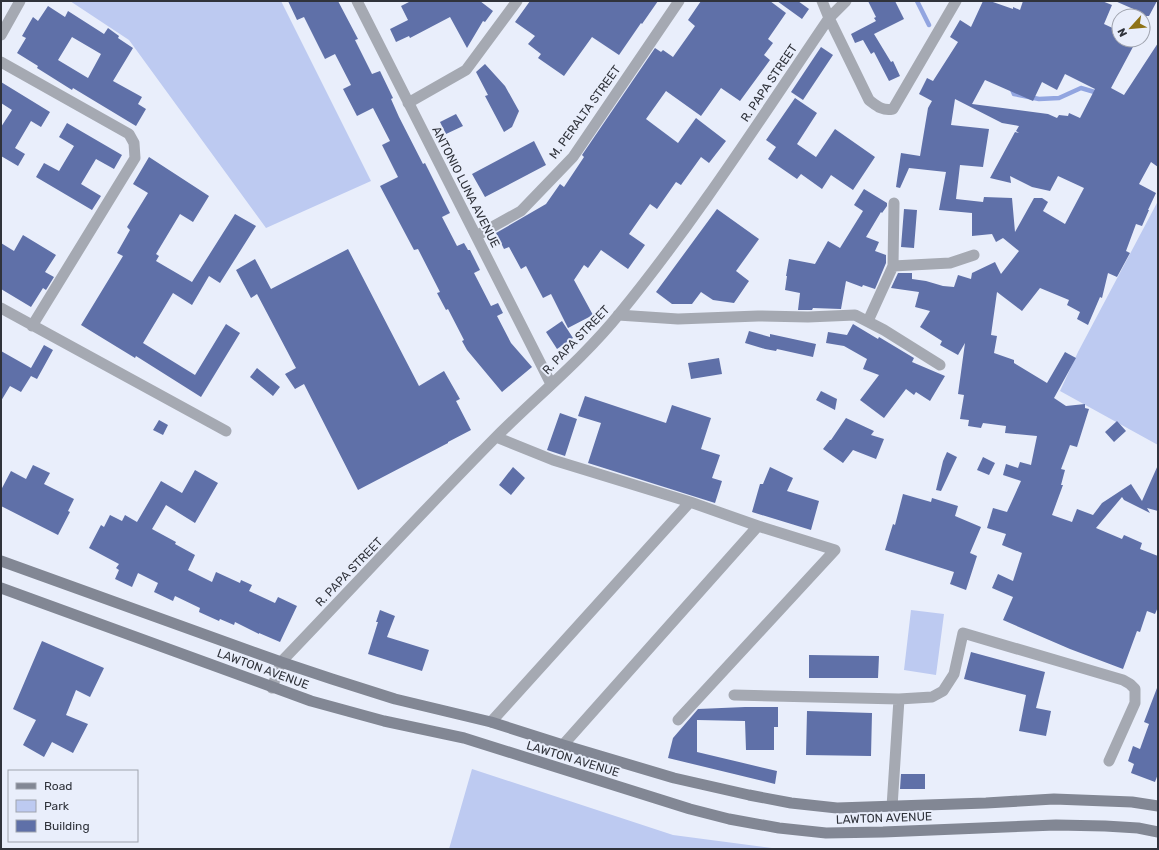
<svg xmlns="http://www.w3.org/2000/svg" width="1159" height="850" viewBox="0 0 1159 850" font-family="Rubik,sans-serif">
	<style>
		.green { fill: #bdcaf1 }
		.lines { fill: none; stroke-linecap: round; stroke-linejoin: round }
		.stream { stroke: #92a5e0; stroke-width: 4.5 }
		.building { fill: #5f70a8; fill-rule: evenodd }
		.minor { stroke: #a5a9b2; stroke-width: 11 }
		.secondary { stroke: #828794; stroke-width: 11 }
		.labels { text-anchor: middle; stroke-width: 4; stroke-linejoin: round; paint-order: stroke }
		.street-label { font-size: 12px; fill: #30333b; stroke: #e9eefb }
	</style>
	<rect width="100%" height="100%" fill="#e9eefb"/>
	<path class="green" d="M70 1H281L371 181 266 228 129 40Z
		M1158 201V445L1060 391 1078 352Z
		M911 610 944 614 936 675 904 670Z
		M472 769 673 835 780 849H449Z"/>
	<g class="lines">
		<path class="stream" d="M917 1 929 25
			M1011 87 1014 94 1039 99 1059 98 1081 88 1098 93"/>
	</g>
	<path class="building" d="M288 1H338L358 39 355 40 372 74 380 71 393 98 391 99 399 117 423 164 425 163 450 213 442 217 457 246 464 243 468 250H470L480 270 474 273 491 306 498 303 503 313 497 316 511 343 532 367 502 392 467 350 462 341 464 340 448 309 446 310 437 293 440 292 418 249 414 250 380 186 398 177 382 145 390 141 373 108 357 116 343 89 351 85 335 54 325 59 304 17 297 20Z
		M411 1H480L493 11 485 22 483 21 467 48 450 17 410 38 409 36 396 42 390 29 408 20 401 6Z
		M530 1H658L642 24 641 23 619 55 592 37 564 76 538 58 541 54 528 44 535 36 515 22Z
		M701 1H770L786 13 768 39 773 43 764 55 770 60 740 101 721 88 701 116 666 91 646 119 678 143 696 118 726 141 709 163 701 157 681 185 676 182 657 209 650 204 629 234 645 245 628 269 601 250 588 268 584 265 574 280 593 315 568 328 551 294 543 298 526 266 521 269 509 247 504 249 496 233 546 204 560 184 564 187 584 157 582 155 655 48 661 52 663 50 673 57 695 26 688 20Z
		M777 1H798L809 9 802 19Z
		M868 1H895L904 19 874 34 891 62 893 61 900 76 889 81 874 52 871 54 863 40 855 43 851 34 876 21 874 18 876 17Z
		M983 1H990L1013 9V7L1020 10 1023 1H1102L1112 5 1104 24 1119 31V40H1133L1131 44 1134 45 1111 88 1124 95 1158 43V167L1151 162 1139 184 1156 193 1148 210H1149L1142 226 1136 224 1126 251 1130 253 1117 277 1108 273 1102 298 1100 297 1088 325 1077 319 1080 312 1067 305 1069 300 1040 288 1022 311 997 292 991 335 997 336 994 353 1014 360V363L1047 383 1065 352 1076 358 1054 398 1066 406 1085 404V408L1089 409 1077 447 1070 445 1061 469 1065 470 1061 485H1063L1052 515 1072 522 1077 509 1093 515 1102 503 1131 484 1142 501 1158 465V511L1147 508 1150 513 1124 500 1122 497 1096 528 1122 539 1124 535 1142 543 1140 549 1158 556V607L1155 614 1147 611 1140 632 1137 631 1123 669 1070 649 1003 620 1013 597 992 588 998 574 1013 581 1022 553 1002 545 1006 534 987 528 993 508 1007 512 1021 481 1003 475 1006 464 1018 468 1020 462 1031 465 1037 436 1005 433 1006 426 983 423 981 428 968 426 969 420 960 419 964 395 958 394 965 343 958 355 940 345 942 341 920 327 930 311 915 307 919 292 891 288 898 273H912V279L926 281 943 286 954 287 958 275 971 279 972 273 995 262 1001 274 1019 251 1003 238 996 242 992 234 972 236V213L939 210 946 172 909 168 900 188 896 187 901 153 920 156 928 108 932 101 919 94 927 78 933 81 958 42 950 37 960 20 971 27ZM1065 74 1095 89 1080 118 1069 113 1068 116 1059 115 1057 118 1048 114 972 104 985 80 1033 101 1042 82 1057 90ZM955 99 1002 123 1019 126 1016 131 1019 133 1015 132 990 178 1011 183 1010 176 1032 187 1050 191 1058 176 1084 188 1065 224 1043 211 1048 202 1042 198H1034L1015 232 1012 198 984 197 983 202 956 199 960 165 983 167 989 129 951 125Z
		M1115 1H1157L1149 16H1135L1138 11Z
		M48 6 65 17 68 11 104 34 108 28 119 36 118 38 133 48 113 81 142 97 138 104 146 109 136 126 73 88 72 90 37 68 38 66 17 53 26 38 22 36 33 17 38 21ZM72 37 101 54 88 78 58 60Z
		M821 47 833 55 803 100 791 92Z
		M485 64 505 86 519 111 512 127 504 132 485 96 488 95 476 72Z
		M1 82 50 112 41 127 31 121 15 148 25 154 18 166 1 156V127L12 110 1 103Z
		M795 98 817 113 797 144 816 157 835 129 875 157 853 190 831 175 822 189 801 174 797 179 768 159 776 147 766 140Z
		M456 114 463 126 446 134 440 122Z
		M67 123 122 155 114 169 96 159 81 184 101 196 92 210 36 177 44 163 59 171 74 146 59 137Z
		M534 141 546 165 485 197 472 174Z
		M149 157 209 196 193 222 180 214 156 254 159 256 156 261 192 282 235 214 256 226 220 283 209 276 192 305 173 293 143 343 195 375 226 324 240 333 201 397 136 356 135 358 81 325 123 256 117 253 130 230 127 227 148 193 133 184Z
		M864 189 887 203V206L882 213 881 212 866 237 879 242 875 251 886 255V263L875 289 863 285 862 287 846 281 841 309 813 308 812 310H798L800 293 785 290 787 276H786L789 259 815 264 828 241 840 248 863 211 854 205Z
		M717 209 759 239 736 271 749 281 734 303 713 300 701 292 692 304H672L656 292Z
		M904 209 917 210 914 248 901 247Z
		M23 235 56 255 45 272 54 277 46 290 43 288 31 307 1 289V243L14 251Z
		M348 249 419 386 444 371 460 399 456 401 471 430 448 442V443L358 490 304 384 295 389 285 374 296 368 257 294 251 298 236 270 255 259 271 289Z
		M562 321 573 338 557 349 546 332Z
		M853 324 878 339 879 337 914 358 912 362 945 376 930 401 916 392 914 395 906 389 884 418 860 400 879 375 863 369 867 359 844 346 826 343 828 332 847 335Z
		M749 331 770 337V334L816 344 813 357 777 349 776 351 765 349 745 343Z
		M44 345 53 350 37 379 31 376 21 392 10 386 1 401V351L31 368Z
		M719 358 722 374 691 379 688 363Z
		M257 368 280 387 273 396 250 377Z
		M821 391 837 399 835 410 816 400Z
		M585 396 666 423 672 405 711 418 701 449 720 455 712 478 722 481 715 503 588 463 601 423 578 416Z
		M560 413 577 419 565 456 547 450Z
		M846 418 874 431 871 435 884 439 876 459 853 450 843 463 823 449 830 440H831Z
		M159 420 168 425 163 435 153 430Z
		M1117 421 1126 431 1114 442 1105 432Z
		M947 452 957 457 941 491 936 490 943 461Z
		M983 457 995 463 989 475 977 470Z
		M33 465 50 473 44 484 74 499 68 511 70 512 58 535 1 506V490L11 471 26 479Z
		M513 467 525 478 511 495 499 485Z
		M770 467 793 478 787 491 819 501 811 530 752 512 760 484H763Z
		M195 470 218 483 195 523 166 505 152 529 176 542 175 544 195 555 188 570 212 582 216 572 240 583 241 580 252 585 249 591 275 603 278 597 297 606 280 642 259 633V634L235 622 234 625 220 619 219 621 199 612 200 608 175 596 173 601 154 592 158 583 138 573 132 587 115 579 119 570 116 568 119 564 89 548 101 525 104 527 110 515 122 521 125 515 137 522 161 481 182 493Z
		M903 494 931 502 932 498 958 506 955 516 981 527 970 553 977 556 966 590 950 584 954 572 885 550 893 524 895 525Z
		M380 610 395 616 387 637 429 650 422 671 368 654 378 622H376Z
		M42 641 104 668 90 697 76 690 66 715 88 724 73 753 52 742 44 757 23 745 36 720 13 709Z
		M971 652 1045 672 1036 708 1051 711 1046 736 1019 731 1026 695 964 679Z
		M809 655 879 656 878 678H809Z
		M1157 688H1158V774L1155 782 1131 773 1134 764 1128 761 1133 746 1140 749 1149 724 1144 722Z
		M745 707H778V727H774V750H746L745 721 697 720V752L777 771 775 784 668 758 673 738 698 709Z
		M807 711 872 713 871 756 806 755Z
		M901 774H925V789H900Z"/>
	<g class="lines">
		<path class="minor" d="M357 1 551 384
			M822 1 829 18 869 100C877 106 882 111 893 109L956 1
			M1 35 20 1
			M1 62 129 134 134 143 135 158 32 326
			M408 103 466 70 517 1
			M476 236 521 211 573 157 679 1
			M893 266 894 203
			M1 308 226 431
			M618 315 678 319 758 316 808 317 855 315 884 330 940 365
			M868 321 893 266 950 263 974 255
			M496 437 553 460 690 502 758 526 835 550 678 720
			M272 688 281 662C353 587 423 511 496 437 537 396 583 359 620 313 696 220 761 118 829 18L846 1
			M734 695 899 699 932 697 943 691 954 674 963 633 1123 680 1130 684 1135 689V703L1109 761
			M491 722 690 502
			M563 745 758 526
			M892 807 899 699"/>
		<path class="secondary" d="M1 561 281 662 332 679 395 699 491 722 563 745 674 778 749 795 791 803 837 808 986 803 1054 799 1132 802 1158 806
			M1 588 311 701 384 721 464 738 690 809 729 819 779 828 826 833 883 832 1056 825 1105 826 1138 828 1158 832"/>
	</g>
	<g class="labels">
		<g class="street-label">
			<text transform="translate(769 83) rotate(-56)" y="4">R. PAPA STREET</text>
			<text transform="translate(585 112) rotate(-54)" y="4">M. PERALTA STREET</text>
			<text transform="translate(466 187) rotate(63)" y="4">ANTONIO LUNA AVENUE</text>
			<text transform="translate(576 340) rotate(-46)" y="4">R. PAPA STREET</text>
			<text transform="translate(349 572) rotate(-46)" y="4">R. PAPA STREET</text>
			<text transform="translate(263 669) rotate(20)" y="4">LAWTON AVENUE</text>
			<text transform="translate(573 759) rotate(17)" y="4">LAWTON AVENUE</text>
			<text transform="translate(884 818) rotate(-2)" y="4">LAWTON AVENUE</text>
		</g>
	</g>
	<rect width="1159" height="850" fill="none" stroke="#30333b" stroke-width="4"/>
	<rect x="8" y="770" width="130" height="72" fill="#e9eefb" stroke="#9fa3ae"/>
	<rect x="16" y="783" width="20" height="6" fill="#828794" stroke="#9fa3ae"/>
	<text x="44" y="790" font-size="12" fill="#30333b">Road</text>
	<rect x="16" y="800" width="20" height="12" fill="#bdcaf1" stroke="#9fa3ae"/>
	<text x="44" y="810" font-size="12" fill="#30333b">Park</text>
	<rect x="16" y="820" width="20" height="12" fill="#5f70a8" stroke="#9fa3ae"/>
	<text x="44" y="830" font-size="12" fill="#30333b">Building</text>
	<g transform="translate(1131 28) rotate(243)"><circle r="19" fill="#e9eefb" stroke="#9fa3ae"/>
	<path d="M0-3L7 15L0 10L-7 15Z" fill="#8e7216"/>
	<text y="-6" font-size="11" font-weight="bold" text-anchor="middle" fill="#30333b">N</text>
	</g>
</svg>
